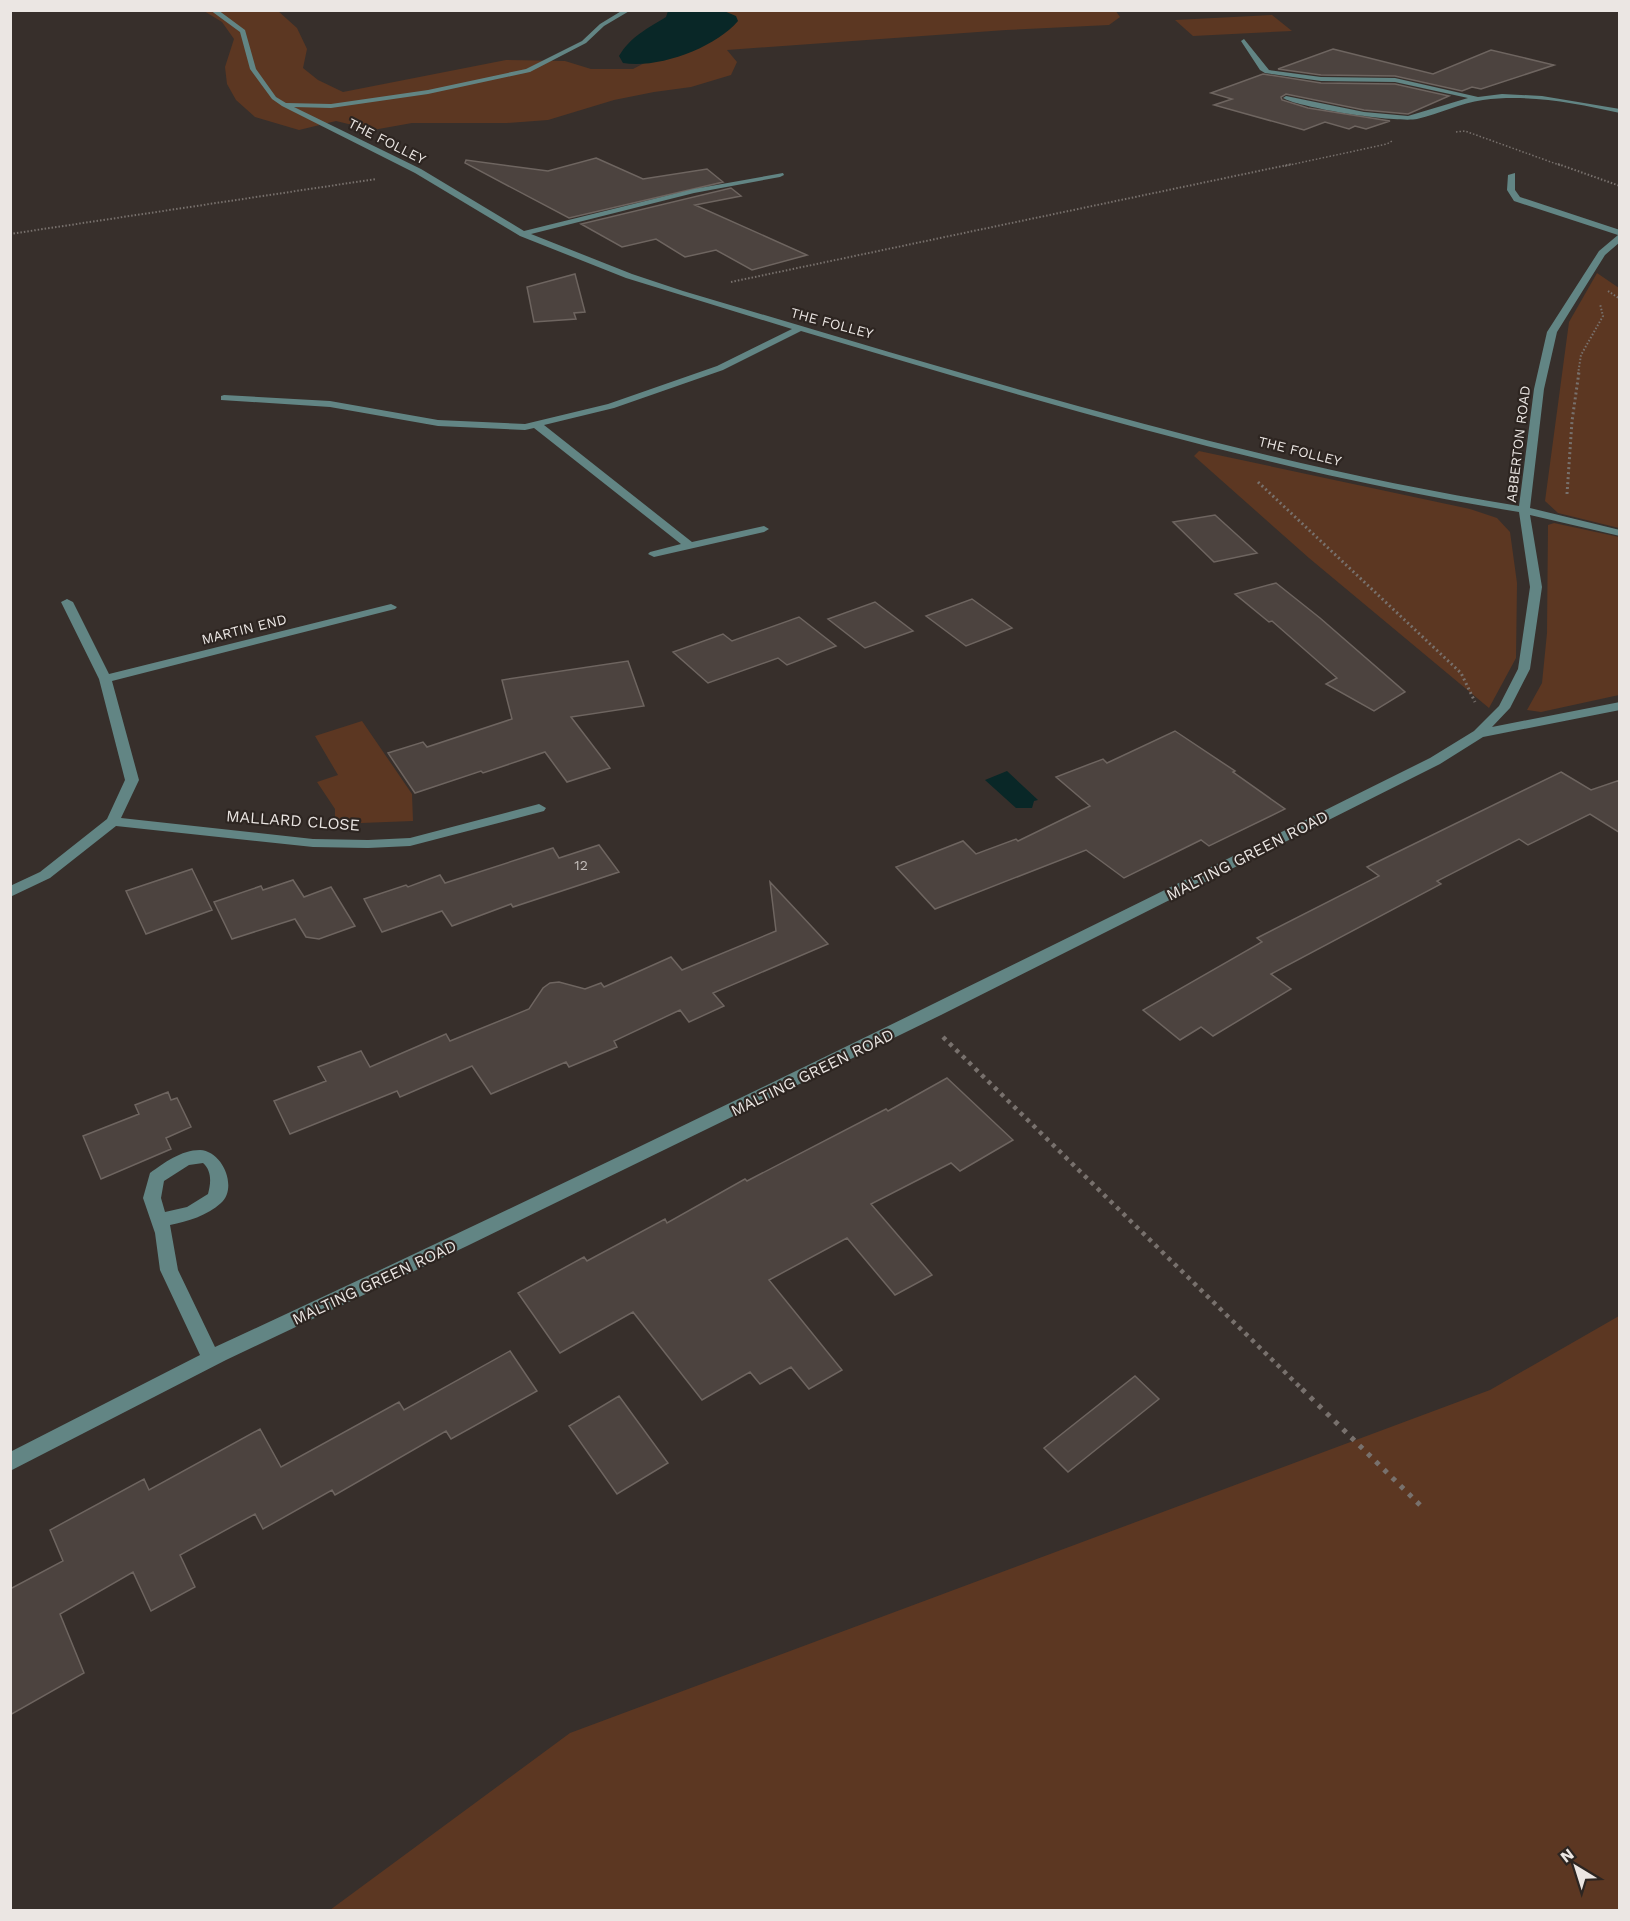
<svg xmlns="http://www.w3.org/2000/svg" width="1630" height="1921" viewBox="0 0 1630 1921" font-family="'Work Sans',sans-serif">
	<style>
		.green { fill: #5c3722 }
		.water { fill: #092727 }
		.building { fill: #4c433f; stroke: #6e6560; stroke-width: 1.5 }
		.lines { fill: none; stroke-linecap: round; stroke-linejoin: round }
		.path-far4 { stroke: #78716d; stroke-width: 1.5; stroke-dasharray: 1.5 2; stroke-linecap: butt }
		.path-far3 { stroke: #78716d; stroke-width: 2; stroke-dasharray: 1.5 2; stroke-linecap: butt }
		.path-far2 { stroke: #78716d; stroke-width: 3; stroke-dasharray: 2 3; stroke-linecap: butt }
		.path-far1 { stroke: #78716d; stroke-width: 4.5; stroke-dasharray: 4 5; stroke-linecap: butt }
		.path { stroke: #78716d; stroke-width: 5; stroke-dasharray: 4.5 7; stroke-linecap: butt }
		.minor { fill: #628584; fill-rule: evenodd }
		.labels { text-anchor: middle; stroke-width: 4.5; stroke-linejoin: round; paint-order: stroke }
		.far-street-label { font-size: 14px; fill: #ebe6e3; stroke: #2d2521 }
		.number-label { font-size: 14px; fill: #c3bdba }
		.street-label { font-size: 16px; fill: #ebe6e3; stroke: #2d2521 }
	</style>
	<rect width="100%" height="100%" fill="#372f2b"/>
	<path class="green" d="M1115 10 1120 17 1109 25 1006 30 727 50 737 62 731 75 691 87 654 92 614 100 548 120 507 123H412L373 130 336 121 299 130 255 117 236 100 227 84 225 67 234 39 222 22 204 11H278L297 28 307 49 303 68 318 80 343 92 506 60 565 61 591 69H633L679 45 694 11Z
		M1272 15 1292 31 1193 36 1175 20Z
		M1597 273 1619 288V528L1558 513 1545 501 1569 322Z
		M1199 451 1470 509 1497 518 1510 532 1517 583 1516 658 1489 708 1309 558 1194 456Z
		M1554 523 1619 537V695L1541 712 1527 710 1542 683 1547 633 1548 525Z
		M362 721 412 794 413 821 335 824V809L317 782 338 775 315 736Z
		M1619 1316V1910H330L570 1733 1490 1390Z"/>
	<path class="water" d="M668 11H724L736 16 738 21C715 48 658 69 623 63L619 56C631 36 647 29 666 17Z
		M1007 771 1038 800 1034 801 1032 808H1016L985 780Z"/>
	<path class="building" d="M1333 49 1433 74 1491 50 1554 65 1481 89 1472 87 1462 91 1395 76 1321 75 1278 69Z
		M1263 74 1321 83 1395 84 1449 96 1408 114 1364 110 1286 94 1281 97 1282 100 1308 108 1390 121 1366 129 1355 126 1349 129 1325 122 1304 130 1214 105 1232 99 1211 93Z
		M596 158 643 179 707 169 723 182 569 218 465 163 466 160 548 171Z
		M731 188 741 196 695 205 807 255 752 270 716 250 685 257 656 239 622 247 581 224Z
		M575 274 585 312 574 313 576 319 534 322 527 287Z
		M1215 515 1257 553 1214 562 1173 522Z
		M1276 583 1320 618 1405 692 1374 711 1326 684 1337 678 1272 621 1269 622 1235 594Z
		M972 599 1012 628 966 646 926 616Z
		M875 602 913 631 865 648 828 619Z
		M799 617 836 646 787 665 778 658 708 683 673 652 723 634 732 641Z
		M628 661 644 706 571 717 610 768 567 782 545 752 483 773 481 771 415 793 388 753 423 742 427 747 512 719 502 680Z
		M1175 731 1235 771 1233 772 1285 809 1209 846 1201 840 1124 878 1086 850 935 909 896 867 963 841 976 854 1016 839 1018 841 1090 806 1056 777 1103 759 1107 763Z
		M1561 772 1591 790 1620 780V833L1590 814 1528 845 1519 839 1437 881 1441 884 1271 974 1291 989 1213 1036 1201 1027 1180 1040 1143 1010 1262 942 1257 938 1379 876 1367 867Z
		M599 845 619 872 513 907 511 904 452 926 442 911 382 932 364 899 406 885 408 887 440 875 445 883 553 848 559 858Z
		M192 869 212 910 146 934 126 891Z
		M293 880 304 897 331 887 355 926 319 939 306 937 295 919 232 939 214 902 261 886 263 890Z
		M770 882 828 944 713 993 724 1006 689 1022 680 1010 614 1041 617 1047 569 1067 566 1062 491 1094 472 1066 400 1097 397 1091 290 1134 274 1101 326 1081 318 1067 361 1051 370 1067 446 1034 450 1041 529 1009 543 988 550 983 559 982 585 989 601 983 604 987 671 957 682 970 776 931Z
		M947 1078 1013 1140 960 1171 951 1163 871 1204 932 1275 895 1295 847 1238 769 1280 842 1370 809 1389 791 1367 760 1384 750 1372 702 1400 633 1312 560 1353 518 1293 584 1257 587 1261 665 1219 667 1223 745 1179 747 1181 886 1109 888 1111Z
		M168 1092 171 1100 177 1098 191 1127 166 1138 171 1149 101 1179 83 1136 139 1114 135 1105Z
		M510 1351 537 1391 451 1439 446 1431 335 1495 332 1490 263 1529 255 1514 180 1555 195 1587 151 1611 133 1572 60 1614 84 1673 10 1715V1589L63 1561 50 1530 144 1479 149 1490 260 1429 281 1467 399 1402 404 1410Z
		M1135 1376 1159 1399 1068 1472 1044 1448Z
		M619 1396 668 1463 617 1494 569 1426Z"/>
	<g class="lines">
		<path class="path-far4" d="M1456 132 1465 131 1562 166
			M1285 166 1387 144 1392 141"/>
		<path class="path-far3" d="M1558 164 1620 186
			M10 234 376 179
			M731 282 1292 164
			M1608 291 1620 299
			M1578 374 1581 355 1603 316 1600 304"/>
		<path class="path-far2" d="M1258 482 1461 673 1475 702
			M1567 494 1572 421 1579 372"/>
		<path class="path-far1" d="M943 1037 1303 1390"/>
		<path class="path" d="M1302 1389 1420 1505"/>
		<path class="minor" d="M210 10H218L245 30 256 69 276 97 286 103 331 104 428 90 526 69 582 41 600 24 623 10H631L604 26 586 43 530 72 428 94 331 108 294 107 421 169 524 231 694 189 783 173 784 175 780 177 694 193 531 234 632 274 683 291C959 372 1235 460 1519 506L1534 389 1547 332 1599 251 1618 235 1514 201 1507 190 1508 175 1515 173V190L1520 197 1620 230V242L1605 255 1557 332 1544 389 1530 508 1620 530V536L1530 515 1542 587 1530 669 1510 708 1492 727 1620 702V710L1483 737 1440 764 941 1015 467 1246 226 1360 10 1471V1452L200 1355 160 1270 155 1233 143 1198 150 1173C164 1163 181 1150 200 1150 223 1151 238 1188 221 1203 207 1216 188 1221 170 1225L178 1270 215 1347C624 1158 1027 959 1430 758L1474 731 1499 706 1518 669 1530 587 1519 512C1275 473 1038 401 801 331L723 370 614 408 544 425 692 542 764 526 769 529 764 532 654 557 648 554 650 552 681 544 534 428 525 430 438 426 330 407 221 400V396L224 395 330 401 438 420 525 424 608 404 717 366 792 329 626 278 520 236 415 173 282 106 272 99 250 69 240 32ZM203 1163C212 1171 211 1183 208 1194L187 1207 165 1212 161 1198 164 1181 189 1165Z
			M1244 39 1269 70 1321 77 1395 78 1478 97 1502 94 1542 96 1620 109V113C1575 103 1529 94 1483 100 1460 103 1440 114 1417 119 1397 123 1300 108 1283 98L1286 96 1364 112 1408 116 1468 98 1395 82 1321 81 1265 73 1260 70 1241 41Z
			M67 599 73 602 109 674 391 604 397 607 395 609 112 681 139 780 121 818 313 839 368 840 410 838 539 804 546 808 544 811 410 846 368 848 313 847 116 826 50 878 10 897V886L40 872 107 819 125 780 99 679 61 602Z"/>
	</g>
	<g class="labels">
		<g class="far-street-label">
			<text transform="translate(387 141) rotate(27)" y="5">THE FOLLEY</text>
			<text transform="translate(832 323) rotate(15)" y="5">THE FOLLEY</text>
			<text transform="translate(1518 444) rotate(-83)" y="5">ABBERTON ROAD</text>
			<text transform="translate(1300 451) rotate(14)" y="5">THE FOLLEY</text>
			<text transform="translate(244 629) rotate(-14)" y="5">MARTIN END</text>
		</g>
		<g class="number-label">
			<text x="581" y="870">12</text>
		</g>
		<g class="street-label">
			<text transform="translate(293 820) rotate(4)" y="6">MALLARD CLOSE</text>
			<text transform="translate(1247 855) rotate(-27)" y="6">MALTING GREEN ROAD</text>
			<text transform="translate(812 1072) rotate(-26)" y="6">MALTING GREEN ROAD</text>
			<text transform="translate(374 1282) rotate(-25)" y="6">MALTING GREEN ROAD</text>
		</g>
	</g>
	<rect width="1630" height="1921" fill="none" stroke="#ebe6e3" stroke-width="24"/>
	<g transform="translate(1576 1867) rotate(322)" stroke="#2d2521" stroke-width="4.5" paint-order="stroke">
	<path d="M0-4.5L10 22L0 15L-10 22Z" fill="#ebe6e3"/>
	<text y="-9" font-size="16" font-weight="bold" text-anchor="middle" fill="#ebe6e3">N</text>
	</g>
</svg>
